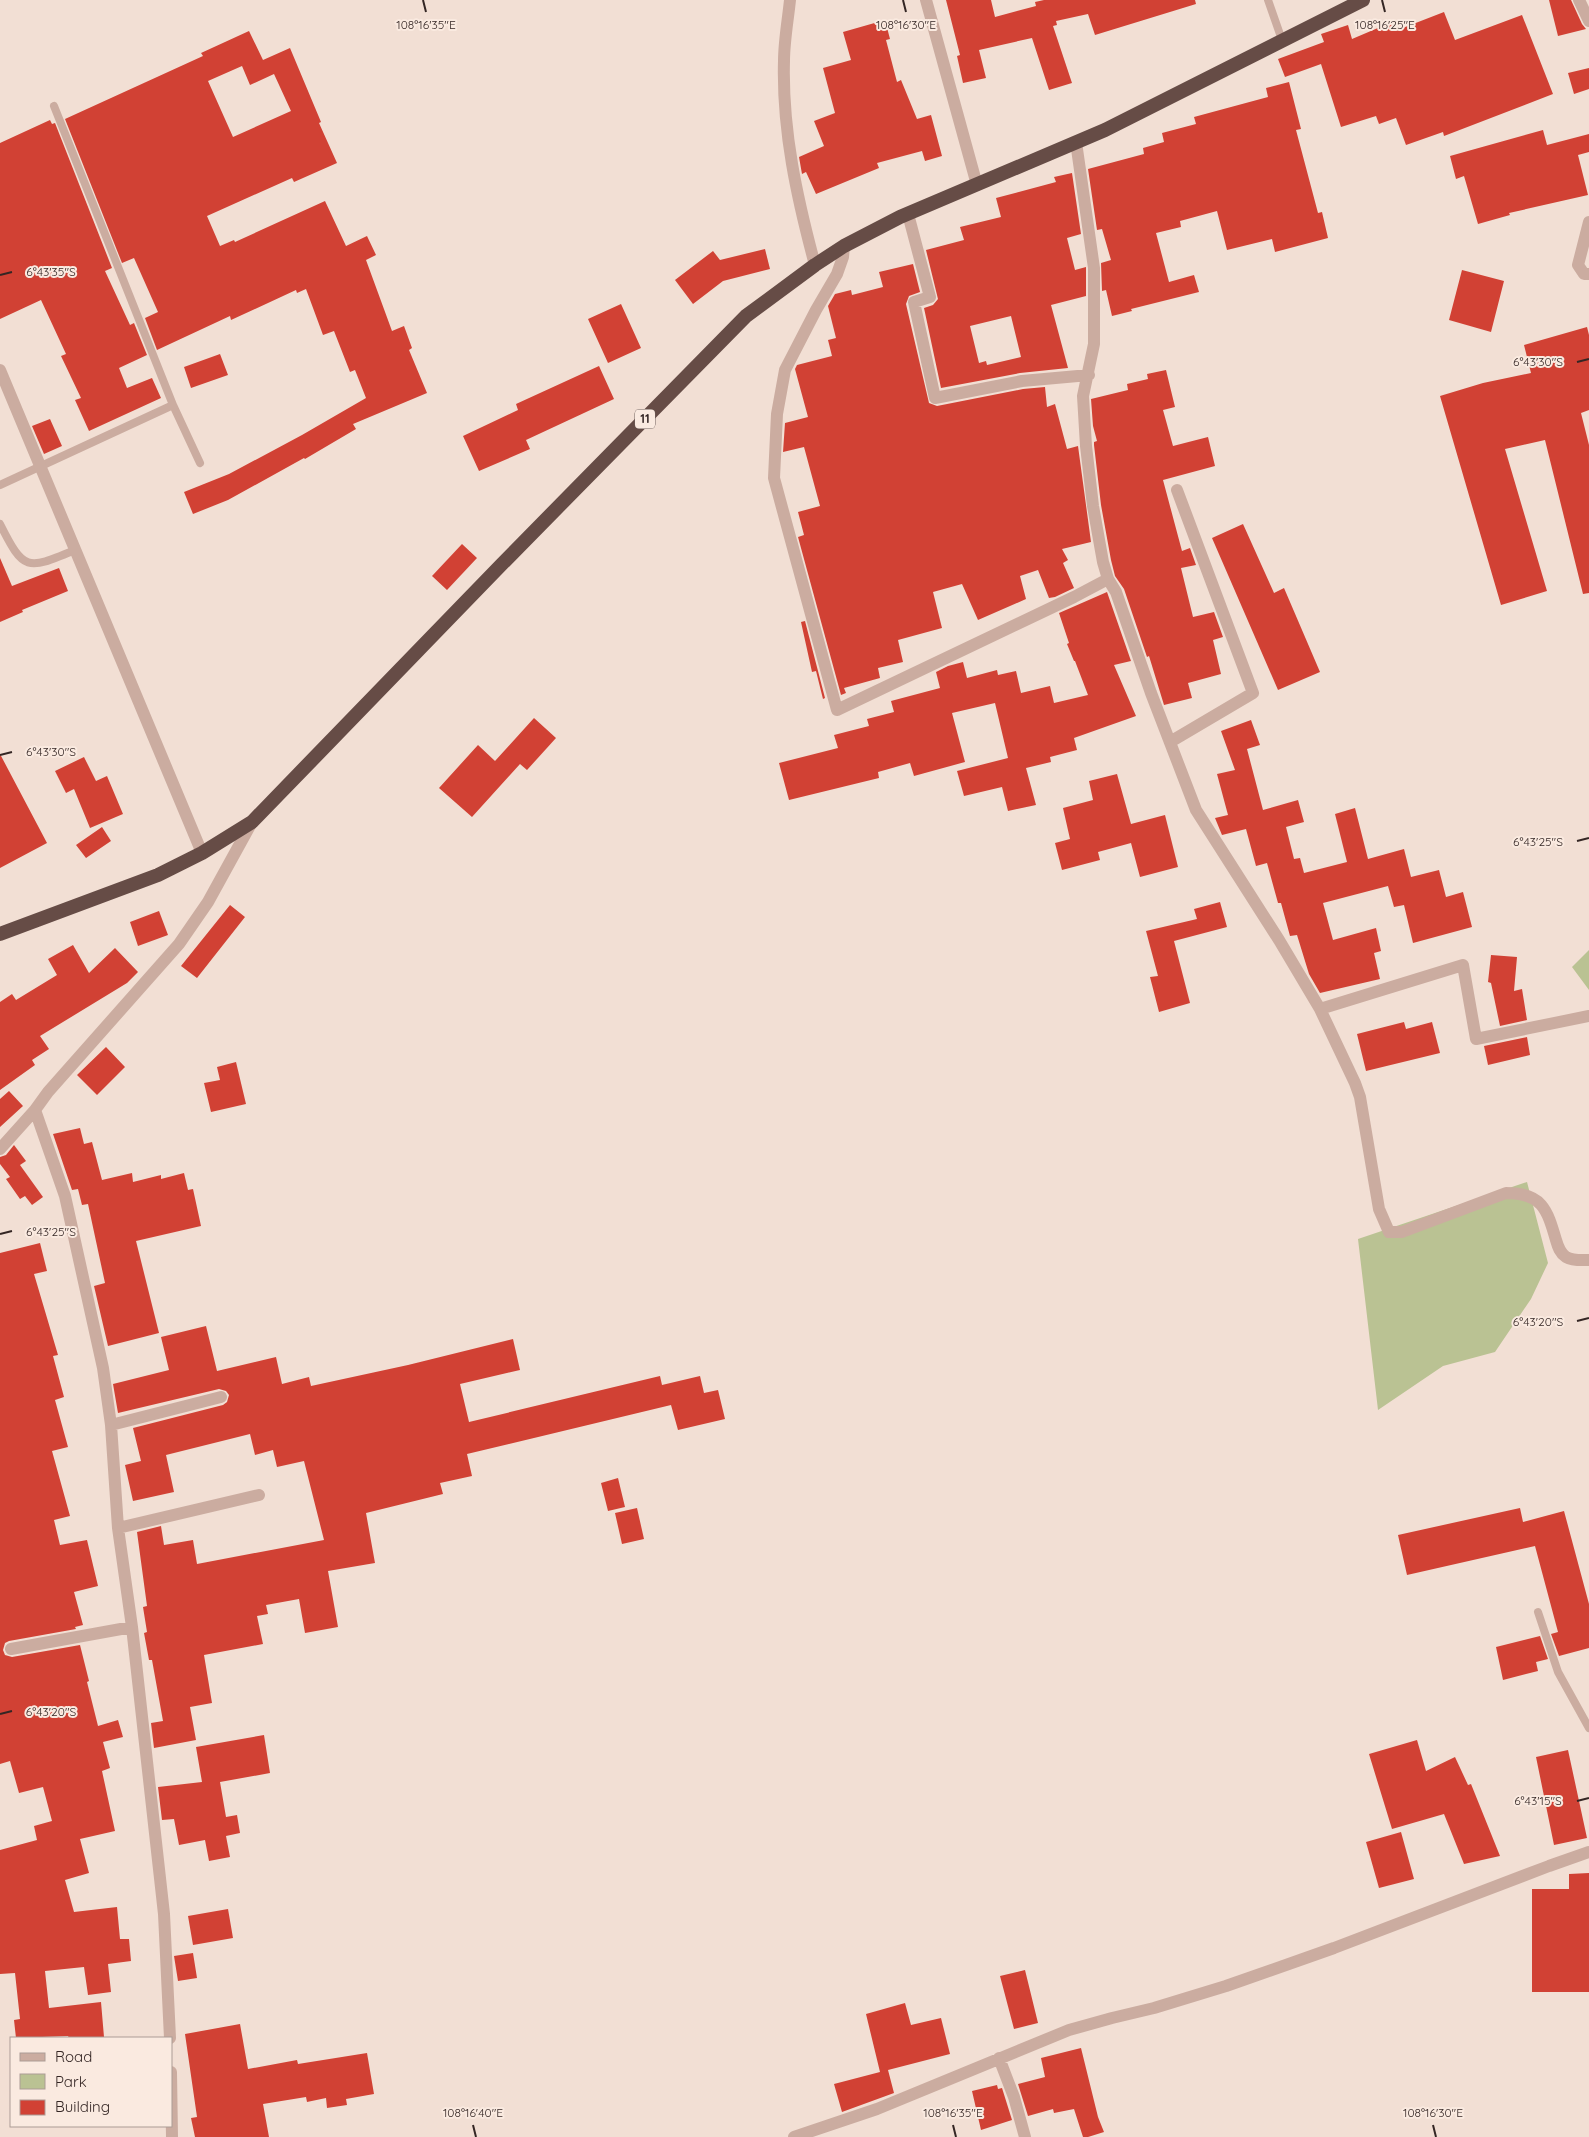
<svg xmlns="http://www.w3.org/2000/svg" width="1589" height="2137" viewBox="0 0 1589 2137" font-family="Quicksand,sans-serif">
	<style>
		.green { fill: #bac293 }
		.building { fill: #d14134; fill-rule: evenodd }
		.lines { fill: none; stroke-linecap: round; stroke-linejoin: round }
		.service { stroke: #cbaca0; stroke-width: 8 }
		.minor { stroke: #cbaca0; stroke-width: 12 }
		.trunk { stroke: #664c46; stroke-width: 14 }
		.ticks { fill: none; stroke: #342624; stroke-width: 2 }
		.labels { text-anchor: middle; stroke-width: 4; stroke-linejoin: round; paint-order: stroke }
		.shield { fill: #faeae0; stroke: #6f615c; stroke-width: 1 }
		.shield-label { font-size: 12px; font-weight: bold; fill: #342624 }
		.ticks-label { font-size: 12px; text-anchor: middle; fill: #342624; stroke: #faeae0; stroke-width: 4; stroke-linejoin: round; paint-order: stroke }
	</style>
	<rect width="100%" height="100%" fill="#f2dfd4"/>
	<path class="green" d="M1589 950V990L1572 967Z
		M1527 1182 1548 1263 1531 1299 1495 1352 1443 1366 1378 1410 1358 1239Z"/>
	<path class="building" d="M946 0H991L995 17 1036 6 1035 2 1044 0H1195L1196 4 1095 35 1088 14 1056 21 1057 25 1053 26 1072 83 1049 90 1032 38 979 50 986 78 963 83 957 56 960 55Z
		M1549 0H1571L1582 24 1586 29 1558 36Z
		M1444 12 1455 40 1522 15 1553 94 1444 136 1443 132 1406 145 1396 118 1379 124 1376 116 1341 127 1321 64 1285 77 1278 59 1324 42 1321 34 1348 25 1352 39 1392 22 1395 31Z
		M885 20 890 39 886 40 897 82 901 80 917 119 931 115 942 156 925 161 922 151 877 163 879 168 816 194 806 172 802 174 799 157 824 146 814 121 835 113 823 68 851 60 843 32Z
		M249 31 263 60 290 48 321 122 319 123 337 163 294 182 292 178 207 216 220 246 234 240 235 242 325 201 346 246 367 236 376 255 366 260 392 331 404 326 412 348 409 350 427 393 353 424 356 429 305 459 304 458 228 500 193 514 184 492 229 474 302 435 366 398 355 370 350 372 334 331 323 335 306 289 297 293 296 290 231 320 230 316 157 350 145 318 158 312 134 258 122 263 65 119 203 56 201 53ZM242 66 250 85 274 74 291 111 233 137 208 81Z
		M1589 68V89L1574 94 1568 73Z
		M1289 82 1301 129 1296 130 1318 213 1322 212 1328 238 1275 252 1272 239 1227 250 1217 211 1180 221 1181 227 1156 233 1169 282 1194 275 1199 292 1131 309 1132 311 1112 316 1106 290 1102 291 1101 263 1111 260 1102 229 1097 230 1088 169 1144 154 1143 148 1164 142 1162 133 1196 124 1194 117 1268 97 1266 88Z
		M50 120 52 124 55 123 112 268 105 271 130 325 134 323 147 355 119 368 127 388 152 378 161 398 89 431 75 400 81 398 61 356 66 354 41 300 0 319V143Z
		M1543 130 1547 145 1589 134V152L1578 155 1588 195 1509 213 1510 215 1478 224 1464 176 1456 179 1450 156Z
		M1072 173 1081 234 1067 238 1075 270 1086 267V296L1051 305 1068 368 1020 373 941 388 924 308 933 305 938 299 926 250 964 240 960 227 1001 217 996 198 1056 182 1054 177ZM1011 316 1021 357 987 365 986 361 979 363 970 326Z
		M765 249 770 269 723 281 693 304 675 280 713 251 720 260Z
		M913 264 920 292 909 296 906 304 929 403 937 406 1023 389 1045 387 1047 407 1055 404 1067 449 1078 446 1091 542 1062 549 1068 560 1063 563 1074 588 1055 597 1049 598 1038 570 1020 576 1026 599 978 620 962 584 933 592 942 628 898 640 903 662 878 668 880 678 844 688 846 693 841 695 798 537 804 535 798 512 820 506 804 447 783 452 785 423 808 417 795 369 797 365 832 356 828 340 836 338 828 306 835 294 851 290 852 295 883 287 879 272Z
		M1462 270 1504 281 1491 332 1449 320Z
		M621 304 641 348 608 363 588 319Z
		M1587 327 1589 335V410L1581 413 1589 445V593L1583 594 1545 440 1505 449 1547 591 1501 605 1440 396 1483 383 1531 373 1524 345Z
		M220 354 228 375 191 388 184 367Z
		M599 366 614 399 526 440 530 449 479 471 463 436 518 410 516 404Z
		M1166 370 1175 407 1163 410 1173 446 1208 437 1215 466 1163 480 1182 551 1190 548 1196 565 1181 568 1193 617 1214 612 1223 637 1213 640 1221 674 1188 683 1192 698 1164 705 1149 656 1147 657 1124 589 1115 576 1111 560 1101 505 1094 445V442L1097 441 1093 426 1091 399 1128 390 1127 384 1148 379 1147 374Z
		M50 419 62 446 44 454 32 426Z
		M1243 524 1274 593 1284 588 1320 672 1278 690 1212 538Z
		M462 544 477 558 447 590 432 576Z
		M0 558 12 586 59 568 68 591 22 610 23 612 0 622Z
		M1107 592 1131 661 1114 665 1136 716 1074 738 1077 750 1050 757 1051 762 1026 768 1036 805 1008 811 1002 787 964 796 957 771 1008 758 995 703 952 713 965 762 914 776 910 763 878 772 879 778 789 800 779 763 838 748 834 735 869 726 867 719 894 712 891 701 940 688 936 672 948 666 963 662 967 678 997 670 998 675 1016 671 1021 693 1050 686 1054 703 1088 695 1075 661H1074L1067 644 1069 643 1059 613Z
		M805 621 825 698 823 699 816 671 812 672 801 622Z
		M534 718 556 738 527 770 520 764 472 817 439 788 478 745 495 761Z
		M1251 720 1260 745 1247 749 1263 810 1298 800 1304 822 1286 827 1294 859 1300 858 1304 873 1347 862 1335 814 1355 808 1368 859 1404 849 1411 877 1439 870 1446 897 1463 892 1472 927 1413 943 1404 905 1394 907 1388 886 1323 903 1333 940 1376 928 1381 951 1374 953 1380 979 1320 993 1309 974 1297 935 1290 936 1281 903H1278L1267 863 1256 866 1246 829 1222 835 1215 818 1228 815 1217 774 1235 770 1221 731Z
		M0 754 47 843 0 868Z
		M84 757 96 781 107 776 123 814 90 828 74 789 66 793 55 771Z
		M1117 774 1131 824 1165 815 1178 867 1140 877 1131 843 1098 852 1100 860 1062 870 1055 843 1070 839 1063 808 1093 800 1089 781Z
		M102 827 111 841 86 858 76 845Z
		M1220 902 1227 927 1174 941 1190 1003 1159 1012 1150 977 1158 976 1146 931 1197 919 1194 909Z
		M230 905 245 917 197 978 181 966Z
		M159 911 168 935 138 946 130 922Z
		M73 945 89 973 115 948 138 972 127 983 40 1036 49 1049 32 1060 35 1065 0 1090V1002L12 994 16 1000 57 975 48 959Z
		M1491 955 1517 957 1514 991 1522 989 1527 1020 1500 1026 1491 983 1488 982Z
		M1404 1022 1406 1029 1432 1022 1440 1053 1366 1071 1357 1034Z
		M1527 1037 1530 1055 1488 1065 1484 1046Z
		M106 1047 125 1067 97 1095 77 1075Z
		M236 1062 246 1104 211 1112 204 1083 220 1080 217 1067Z
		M9 1091 23 1106 0 1127V1099Z
		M80 1128 84 1144 92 1142 102 1180 132 1173 133 1182 161 1175V1179L184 1173 188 1190 193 1189 201 1226 136 1241 159 1333 108 1346 94 1286 105 1283 88 1204 82 1205 78 1189 72 1190 53 1134Z
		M14 1145 26 1161 20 1165 43 1197 32 1205 25 1196 20 1199 6 1179 10 1177 0 1164V1157L6 1155Z
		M40 1243 47 1271 34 1274 58 1355 53 1356 64 1397 55 1400 68 1447 52 1451 70 1516 54 1520 60 1545 87 1540 98 1586 74 1592 83 1625 75 1627 76 1629 9 1641 5 1643 3 1650 5 1655 12 1657 80 1645 89 1681 87 1682 98 1726 118 1720 123 1737 103 1742 110 1768 102 1771 115 1831 80 1839 89 1873 65 1880 74 1912 117 1907 120 1939H129L131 1961 108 1964 111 1992 88 1995 84 1967 45 1971 49 2008 101 2002 104 2037 90 2038H69L68 2036 16 2038 14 2020 20 2019 15 1973 0 1974V1850L37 1840 34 1826 52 1821 43 1787 19 1793 10 1761 0 1764V1253Z
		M206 1326 217 1371 276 1357 282 1384 309 1377 311 1386 408 1365 513 1339 520 1370 460 1384 469 1422 660 1376 662 1385 700 1376 704 1393 718 1390 725 1419 678 1430 671 1405 467 1454 472 1476 440 1483 443 1494 366 1513 375 1563 328 1571 338 1627 305 1633 299 1599 266 1605 268 1614 257 1616 263 1644 204 1655 212 1703 190 1707 196 1740 154 1748 151 1723 163 1721 152 1660H149L144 1633 147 1632 143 1607 147 1606 137 1532 161 1526 164 1545 193 1540 197 1564 324 1540 304 1461 277 1467 273 1450 255 1455 250 1434 166 1455 174 1492 133 1501 125 1465 141 1461 133 1428 223 1405 227 1402 229 1395 226 1391 219 1389 118 1413 113 1384 169 1370 161 1337Z
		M618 1478 625 1507 608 1511 601 1483Z
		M637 1508 644 1539 622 1544 615 1513Z
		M1520 1508 1523 1522 1564 1511 1589 1604V1648L1559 1656 1551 1634 1558 1632 1535 1546 1407 1575 1398 1535Z
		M1540 1636 1548 1659 1536 1662 1538 1671 1503 1680 1496 1647Z
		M264 1735 270 1773 220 1782 226 1817 237 1815 240 1833 226 1836 230 1857 209 1861 205 1840 179 1845 174 1819 162 1820 158 1787 202 1782 196 1747Z
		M1417 1740 1426 1771 1455 1757 1468 1785 1471 1784 1500 1856 1464 1864 1444 1814 1392 1829 1369 1754Z
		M1568 1750 1587 1838 1554 1845 1536 1757Z
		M1401 1832 1414 1879 1379 1888 1366 1842Z
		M1589 1873V1992H1532V1889H1569V1874Z
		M228 1909 233 1938 193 1945 188 1916Z
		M193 1953 197 1978 178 1981 174 1956Z
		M1025 1970 1038 2023 1014 2029 1000 1976Z
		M905 2003 911 2025 941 2018 950 2054 888 2070 894 2093 842 2112 834 2084 880 2072 866 2014Z
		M240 2024 248 2069 297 2060 298 2064 367 2053 374 2094 346 2099 347 2105 327 2108 326 2098 307 2102 306 2097 263 2104 269 2137H195L191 2118 197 2117 185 2034Z
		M1081 2048 1098 2117 1104 2132 1088 2137H1083L1074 2109 1054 2113 1053 2109 1028 2116 1018 2084 1045 2077 1041 2058Z
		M997 2085 998 2089 1002 2088 1012 2120 981 2130 972 2091Z"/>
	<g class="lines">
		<path class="service" d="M1268 0 1282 40
			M173 405 200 463
			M0 485 173 405 54 106
			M0 524C24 572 27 570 75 550
			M1538 1612 1558 1672 1589 1728"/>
		<path class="minor" d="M790 0C788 20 784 41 784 61 782 130 797 198 815 265
			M926 0 977 185
			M1579 0 1589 21
			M1076 142 1094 268V344L1083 396 1086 446 1093 506 1103 562 1108 579 1116 592 1151 693 1196 810 1279 940 1320 1009 1355 1083 1360 1097 1379 1209 1389 1232H1402L1506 1193C1542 1193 1547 1209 1556 1240 1558 1247 1560 1253 1566 1257 1573 1261 1581 1260 1589 1260
			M908 214 930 297 914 302 935 398 1022 381 1089 375
			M1589 222 1578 265 1584 274H1589
			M844 246 843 257 837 274 816 310 785 370 777 414 774 478 837 710 1074 597 1108 579
			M0 370 202 853
			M1170 742 1253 693 1177 490
			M1320 1009 1463 965 1476 1039 1589 1016
			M0 1149 35 1110
			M111 1425 221 1397
			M118 1528 259 1495
			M11 1649 132 1627
			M170 2038 164 1914 132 1627 118 1528 111 1425 103 1368 65 1196 35 1110 48 1092 179 944 208 902 252 822
			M999 2058 1014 2097 1025 2137
			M171 2072 172 2137
			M794 2137 877 2109 1069 2030 1112 2018 1154 2008 1226 1986 1334 1948 1549 1866 1589 1852"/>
		<path class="trunk" d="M0 934 158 875 202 853 252 822 502 564 746 316 815 265 844 246 900 217 1105 130 1363 0"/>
	</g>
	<path class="ticks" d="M423 0 426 12M903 0 906 12M1382 0 1385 12M0 275 12 272M1577 362 1589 359M0 755 12 752M1577 841 1589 838M0 1234 12 1231M1577 1321 1589 1318M0 1714 12 1711M1577 1801 1589 1798M473 2125 476 2137M953 2125 956 2137M1433 2125 1436 2137"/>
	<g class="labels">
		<rect class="shield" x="635" y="409.5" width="20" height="19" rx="4"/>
		<g class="shield-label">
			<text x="645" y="423">11</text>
		</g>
	</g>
	<g class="ticks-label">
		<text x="426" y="29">108°16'35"E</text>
		<text x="906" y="29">108°16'30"E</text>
		<text x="1385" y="29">108°16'25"E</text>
		<text x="51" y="276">6°43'35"S</text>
		<text x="1538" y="366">6°43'30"S</text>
		<text x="51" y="756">6°43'30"S</text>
		<text x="1538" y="846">6°43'25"S</text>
		<text x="51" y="1236">6°43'25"S</text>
		<text x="1538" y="1326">6°43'20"S</text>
		<text x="51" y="1716">6°43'20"S</text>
		<text x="1538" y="1805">6°43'15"S</text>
		<text x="473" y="2117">108°16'40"E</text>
		<text x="953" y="2117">108°16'35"E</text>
		<text x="1433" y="2117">108°16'30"E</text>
	</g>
	<rect x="10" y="2037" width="162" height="90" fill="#faeae0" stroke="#ab9c95"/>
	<rect x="20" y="2053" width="25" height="8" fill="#cbaca0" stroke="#ab9c95"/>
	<text x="55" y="2062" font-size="15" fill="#342624">Road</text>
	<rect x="20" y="2074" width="25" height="15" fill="#bac293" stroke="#ab9c95"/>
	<text x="55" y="2087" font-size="15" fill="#342624">Park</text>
	<rect x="20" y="2100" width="25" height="15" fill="#d14134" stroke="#ab9c95"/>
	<text x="55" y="2112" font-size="15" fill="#342624">Building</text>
</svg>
